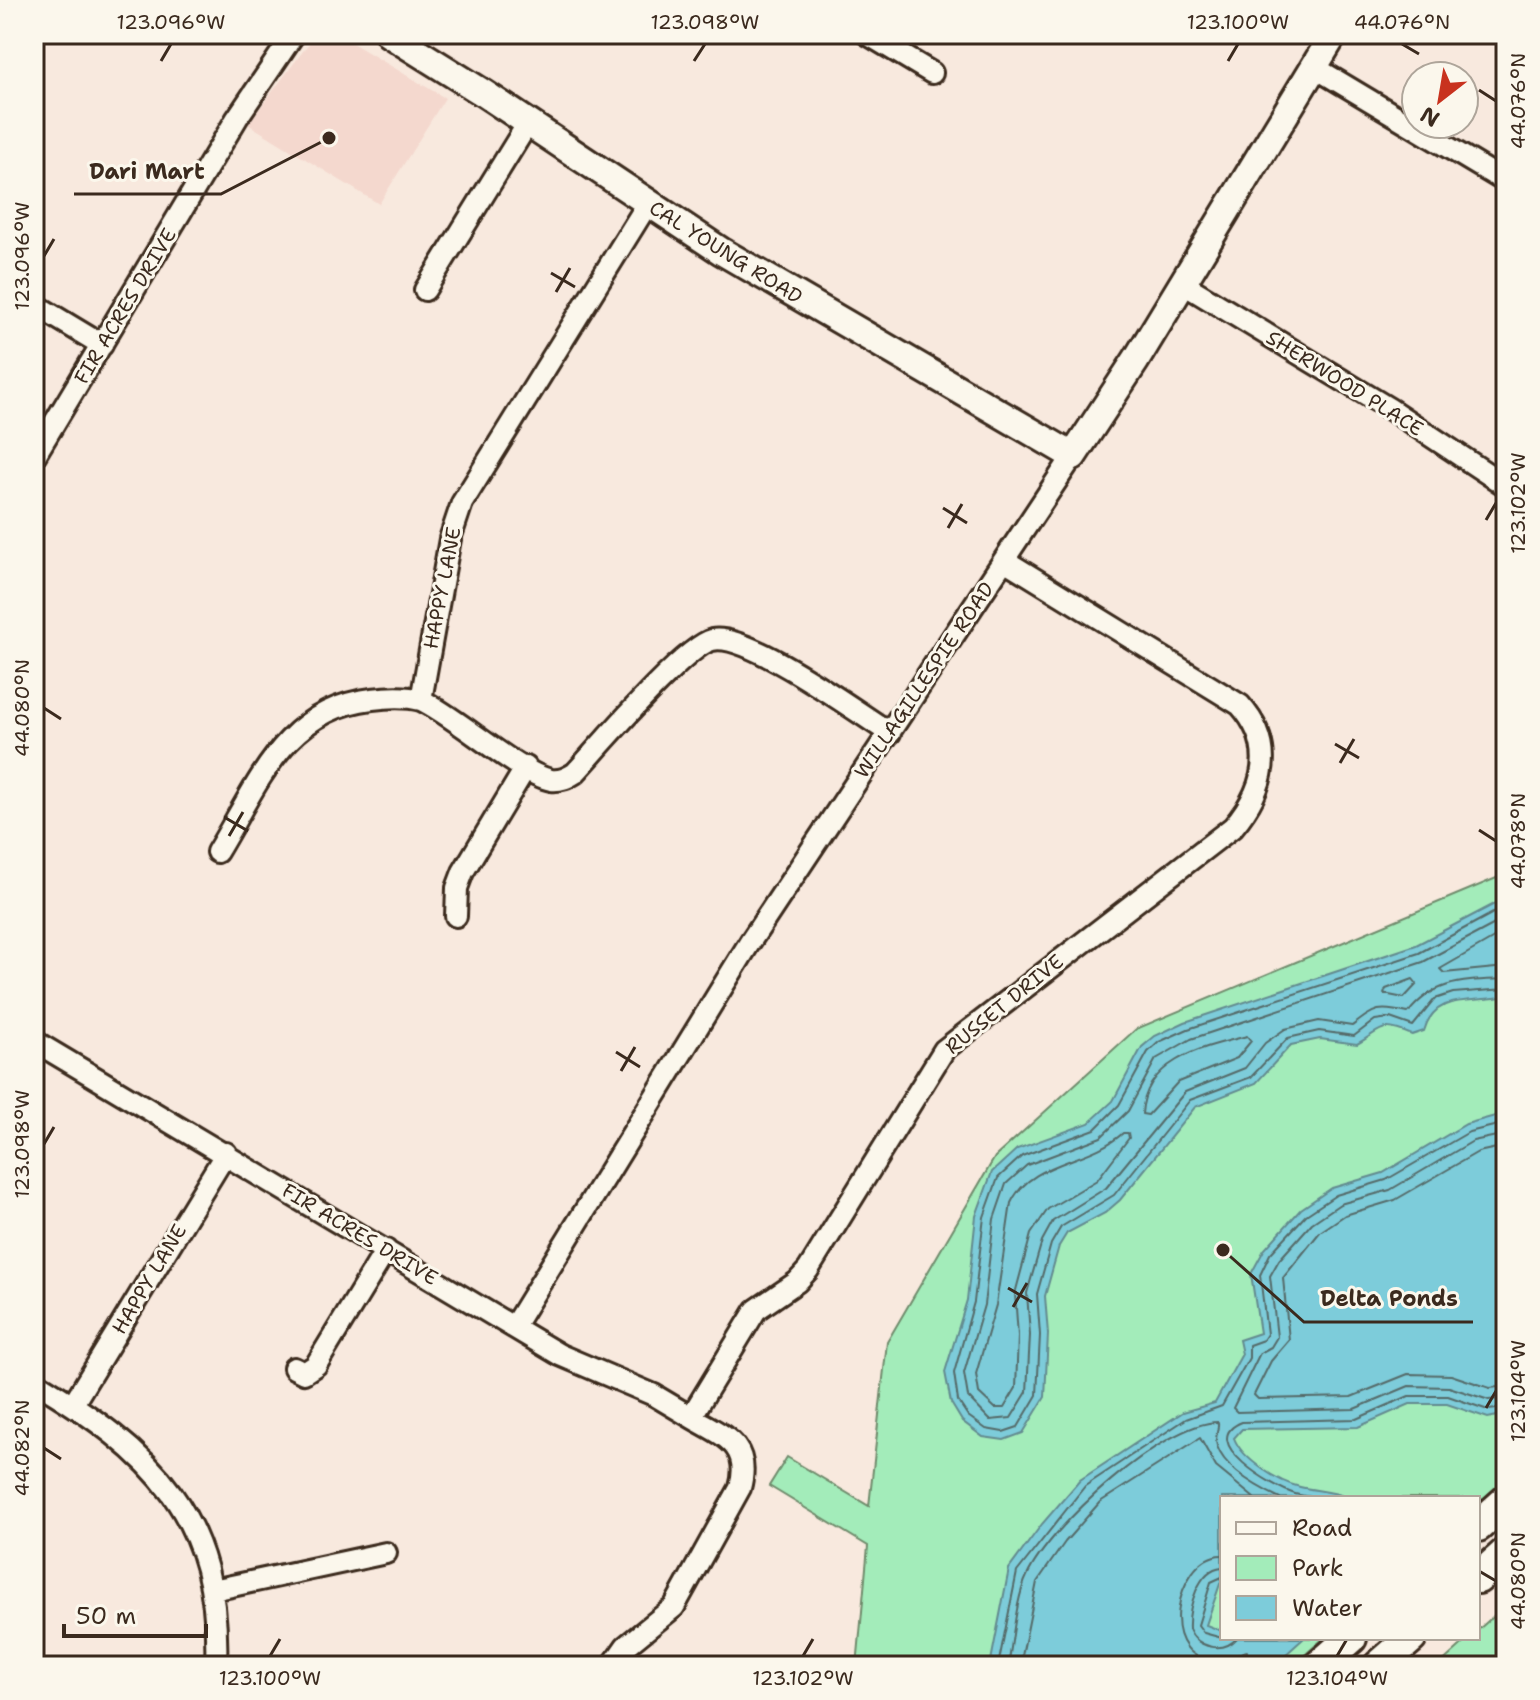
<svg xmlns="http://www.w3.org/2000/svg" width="1540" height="1700" viewBox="0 0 1540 1700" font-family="'Shantell Sans',sans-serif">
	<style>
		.built { fill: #f4d8ce }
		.green { fill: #a3ecba; stroke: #6f8b6c; stroke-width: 2 }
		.water { fill: #7dccda; stroke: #638b8f; stroke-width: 2 }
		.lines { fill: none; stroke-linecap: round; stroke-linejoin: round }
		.shore { stroke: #556b69; stroke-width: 2 }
		.minor-casing { stroke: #3b2a1e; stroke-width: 26 }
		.major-casing { stroke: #3b2a1e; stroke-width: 32 }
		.highway-casing { stroke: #3b2a1e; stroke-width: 36 }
		.minor { stroke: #fbf7ec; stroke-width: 20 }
		.major { stroke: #fbf7ec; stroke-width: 26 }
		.highway { stroke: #fbf7ec; stroke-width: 30 }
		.ticks { fill: none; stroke: #3b2a1e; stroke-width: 3 }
		.labels { text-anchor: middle; stroke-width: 6; stroke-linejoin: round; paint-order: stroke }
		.street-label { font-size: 20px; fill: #3b2a1e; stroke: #fbf7ec }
		.leader { fill: none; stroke: #3b2a1e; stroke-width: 3 }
		.callout-dot { fill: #3b2a1e; stroke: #fbf7ec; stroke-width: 3 }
		.callout-label { font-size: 22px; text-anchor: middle; font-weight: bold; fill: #3b2a1e; stroke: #fbf7ec; stroke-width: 6; stroke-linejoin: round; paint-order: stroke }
		.neatline { fill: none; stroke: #3b2a1e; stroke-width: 3 }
		.ticks-label { font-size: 20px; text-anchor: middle; fill: #3b2a1e }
	</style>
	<rect width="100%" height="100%" fill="#f8e9de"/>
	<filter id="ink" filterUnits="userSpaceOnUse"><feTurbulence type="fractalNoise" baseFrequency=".0125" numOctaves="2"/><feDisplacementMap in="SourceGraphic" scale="16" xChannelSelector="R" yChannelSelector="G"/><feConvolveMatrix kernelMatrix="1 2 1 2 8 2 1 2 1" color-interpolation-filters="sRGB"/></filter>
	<g filter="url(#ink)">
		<path class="built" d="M316 34H337L445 98 379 204 248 124Z"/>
		<path class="green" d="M1506 874V1478L1478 1503V1498H1222V1638H1324L1292 1666H857L868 1546 769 1486 787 1457 869 1506 887 1342 995 1157 1136 1029Z
			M1506 1605V1666H1438L1469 1638H1478V1630Z"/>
		<path class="water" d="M1506 898V996C1474 1004 1435 991 1424 1031L1412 1035C1379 1021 1383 1030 1357 1044L1320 1039 1291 1045 1256 1083 1195 1107 1120 1200 1105 1213 1067 1233 1059 1246 1045 1296 1048 1334 1045 1397 1023 1433 1004 1440 983 1437 962 1421 951 1403 945 1372 967 1300 976 1216 992 1172 1017 1149 1089 1123 1113 1101 1142 1047 1155 1036 1185 1022 1416 945Z
			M1506 1113V1414L1488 1418 1447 1404H1410L1358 1427 1242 1429 1234 1438C1242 1459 1278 1482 1300 1487 1317 1491 1333 1491 1350 1498H1222V1578L1206 1625 1222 1631V1638H1304L1273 1666H990L1009 1569 1042 1524 1080 1480 1183 1412 1215 1403 1242 1354 1239 1340 1260 1333 1251 1274 1264 1250 1301 1209 1332 1188 1383 1173 1466 1124Z"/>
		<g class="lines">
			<path class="shore" d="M1506 906 1419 953 1188 1029 1159 1042 1148 1052 1119 1105 1095 1129 1022 1156 998 1178 984 1217 974 1302 954 1373 958 1401 968 1416 986 1429 1003 1432 1018 1427 1037 1395 1040 1335 1037 1294 1051 1244 1061 1227 1114 1195 1190 1100 1251 1077 1288 1038 1319 1031 1354 1036 1375 1020 1390 1018 1413 1026 1435 999 1453 993 1506 989
				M1506 918 1423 962 1191 1039 1156 1059 1128 1111 1101 1137 1027 1165 1006 1184 994 1219 984 1305 964 1373 968 1397 990 1420 1011 1418 1027 1392 1030 1335 1027 1293 1042 1241 1053 1221 1106 1188 1185 1092 1245 1068 1265 1043 1285 1029 1319 1021 1352 1026C1376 1008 1378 1006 1408 1013 1435 979 1465 981 1506 979
				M1506 931 1440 969 1444 973 1506 967
				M1413 979 1417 984 1404 998 1384 994 1386 989Z
				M1247 1036 1251 1041 1237 1058 1178 1082 1148 1115 1142 1114C1145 1059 1204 1047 1247 1036Z
				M1123 1133H1128L1129 1138 1097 1180 1048 1209 1031 1234 1015 1294 1018 1336 1016 1388 1004 1408H995L979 1393 976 1374 996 1305 1011 1203C1031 1160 1089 1164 1123 1133Z
				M1506 1134 1473 1141 1390 1190 1340 1204 1312 1223 1279 1260 1270 1276 1277 1337 1271 1347 1260 1353 1233 1408 1237 1412 1354 1409 1409 1386 1449 1387 1489 1400 1506 1398
				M1506 1146 1478 1152 1395 1200 1345 1215 1320 1232 1283 1278 1289 1340 1271 1361 1254 1395 1258 1399 1351 1397 1408 1374 1451 1375 1490 1388 1506 1386
				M1327 1498C1317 1497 1305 1497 1295 1494 1275 1488 1194 1441 1242 1422L1356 1419 1409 1396H1448L1488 1410 1506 1408
				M1222 1555C1174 1556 1153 1669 1224 1660 1233 1659 1239 1653 1247 1651V1666
				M1222 1567C1198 1569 1188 1608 1189 1629 1197 1648 1223 1654 1237 1638
				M1222 1577 1211 1582 1198 1625 1204 1633 1222 1638
				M998 1666 1017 1572 1085 1486 1186 1419 1222 1406 1249 1358V1345L1263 1340 1267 1334 1260 1275 1270 1254 1306 1215 1336 1195 1386 1180 1469 1132 1506 1123
				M1008 1666C1013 1640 1016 1598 1027 1576 1050 1526 1163 1423 1218 1422 1219 1430 1214 1437 1217 1446 1225 1470 1259 1488 1280 1498
				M1020 1666 1037 1582 1065 1542 1100 1502 1200 1438 1216 1467 1254 1498"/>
			<g class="minor-casing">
				<path id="minor" d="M867 34 932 73
					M1314 67 1506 182
					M1182 283 1390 409 1506 486
					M425 290 528 123
					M34 304 102 345
					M34 457 237 118 294 34
					M421 700C457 717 518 773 551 780 561 781 567 778 575 773 599 747 684 647 712 640 748 632 855 711 890 733
					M217 852C258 785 284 709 372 699 387 697 406 696 421 700L450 539 462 503 648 203
					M456 916 457 888 463 872 526 767
					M34 1041 560 1355 654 1395 691 1417
					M514 1326 750 942 1073 456
					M294 1368 304 1373 316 1365 386 1250
					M34 1381C153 1452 222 1517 216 1666
					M73 1404 226 1153
					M213 1590 386 1553
					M612 1666 626 1646 674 1607 740 1488C752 1444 723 1436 691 1417L756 1310 797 1282 808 1270 944 1050 1233 827C1265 789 1277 746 1240 705L1004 560"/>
			</g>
			<g class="major-casing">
				<path id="major" d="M389 34 485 94 721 251 1073 456 1136 360 1334 34"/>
			</g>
			<g class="highway-casing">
				<path id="highway" d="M1478 1526 1506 1501
					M1478 1578 1506 1553
					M1319 1666 1351 1638
					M1379 1666 1411 1638"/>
			</g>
			<use href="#minor" class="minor"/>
			<use href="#major" class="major"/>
			<use href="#highway" class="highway"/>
		</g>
	</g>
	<path class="ticks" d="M1402 44 1419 54M161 61 171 44M694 61 705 44M1228 61 1238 44M1479 90 1496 101M44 256 54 239M551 273 575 287M556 292 570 268M943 508 967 523M1486 520 1496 503M948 528 962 504M44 708 61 719M1335 744 1359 758M1340 763 1354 739M224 817 248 831M1479 830 1496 841M229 836 243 812M616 1052 640 1067M621 1071 635 1047M44 1144 54 1127M1008 1288 1032 1302M1013 1307 1027 1283M1486 1408 1496 1391M44 1448 61 1459M1479 1571 1496 1581M270 1656 280 1639M803 1656 813 1639M1337 1656 1347 1639"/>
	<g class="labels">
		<g class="street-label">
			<text transform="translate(726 252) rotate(32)" y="7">CAL YOUNG ROAD</text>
			<text transform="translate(125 306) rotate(-59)" y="7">FIR ACRES DRIVE</text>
			<text transform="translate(1345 383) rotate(32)" y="7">SHERWOOD PLACE</text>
			<text transform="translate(442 588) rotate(-79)" y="7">HAPPY LANE</text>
			<text transform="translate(924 680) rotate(-56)" y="7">WILLAGILLESPIE ROAD</text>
			<text transform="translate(1004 1004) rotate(-39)" y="7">RUSSET DRIVE</text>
			<text transform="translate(360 1234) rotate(31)" y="7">FIR ACRES DRIVE</text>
			<text transform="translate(149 1279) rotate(-59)" y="7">HAPPY LANE</text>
		</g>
	</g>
	<path class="leader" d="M329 138L221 194H74M1223 1250L1304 1322H1473"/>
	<g class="callout-dot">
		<circle cx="329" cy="138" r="8"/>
		<circle cx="1223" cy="1250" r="8"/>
	</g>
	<g class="callout-label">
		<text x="147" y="179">Dari Mart</text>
		<text x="1389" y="1306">Delta Ponds</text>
	</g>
	<rect width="1540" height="1700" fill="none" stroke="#fbf7ec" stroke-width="88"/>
	<rect x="1220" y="1496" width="260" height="144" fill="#fbf7ec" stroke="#aea59a" stroke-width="2"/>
	<rect x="1236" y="1522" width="40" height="12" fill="#fbf7ec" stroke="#aea59a" stroke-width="2"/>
	<text x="1292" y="1536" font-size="24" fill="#3b2a1e">Road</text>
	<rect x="1236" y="1556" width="40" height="24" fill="#a3ecba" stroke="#aea59a" stroke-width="2"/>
	<text x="1292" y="1576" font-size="24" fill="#3b2a1e">Park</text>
	<rect x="1236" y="1596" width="40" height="24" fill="#7dccda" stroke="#aea59a" stroke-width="2"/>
	<text x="1292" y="1616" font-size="24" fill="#3b2a1e">Water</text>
	<g transform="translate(1440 100) rotate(211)"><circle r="38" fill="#fbf7ec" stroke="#aea59a" stroke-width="2"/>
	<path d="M0-6L14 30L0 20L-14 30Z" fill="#c8321e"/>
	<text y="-12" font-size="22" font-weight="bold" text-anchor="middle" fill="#3b2a1e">N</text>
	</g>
	<path d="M64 1624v12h142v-12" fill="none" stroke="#3b2a1e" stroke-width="4"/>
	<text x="76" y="1624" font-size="24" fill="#3b2a1e" stroke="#fbf7ec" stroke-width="6" paint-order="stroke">50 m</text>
	<rect x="44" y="44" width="1452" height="1612" class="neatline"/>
	<g class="ticks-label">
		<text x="171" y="29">123.096°W</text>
		<text x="705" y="29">123.098°W</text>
		<text x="1238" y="29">123.100°W</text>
		<text x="1402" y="29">44.076°N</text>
		<text transform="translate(1518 101) rotate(-90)" y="7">44.076°N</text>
		<text transform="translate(22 256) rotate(-90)" y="7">123.096°W</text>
		<text transform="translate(1518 503) rotate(-90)" y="7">123.102°W</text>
		<text transform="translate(22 708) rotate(-90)" y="7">44.080°N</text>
		<text transform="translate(1518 841) rotate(-90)" y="7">44.078°N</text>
		<text transform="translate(22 1144) rotate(-90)" y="7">123.098°W</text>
		<text transform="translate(1518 1391) rotate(-90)" y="7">123.104°W</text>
		<text transform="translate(22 1448) rotate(-90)" y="7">44.082°N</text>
		<text transform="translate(1518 1581) rotate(-90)" y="7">44.080°N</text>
		<text x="270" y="1685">123.100°W</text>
		<text x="803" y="1685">123.102°W</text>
		<text x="1337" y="1685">123.104°W</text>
	</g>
</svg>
